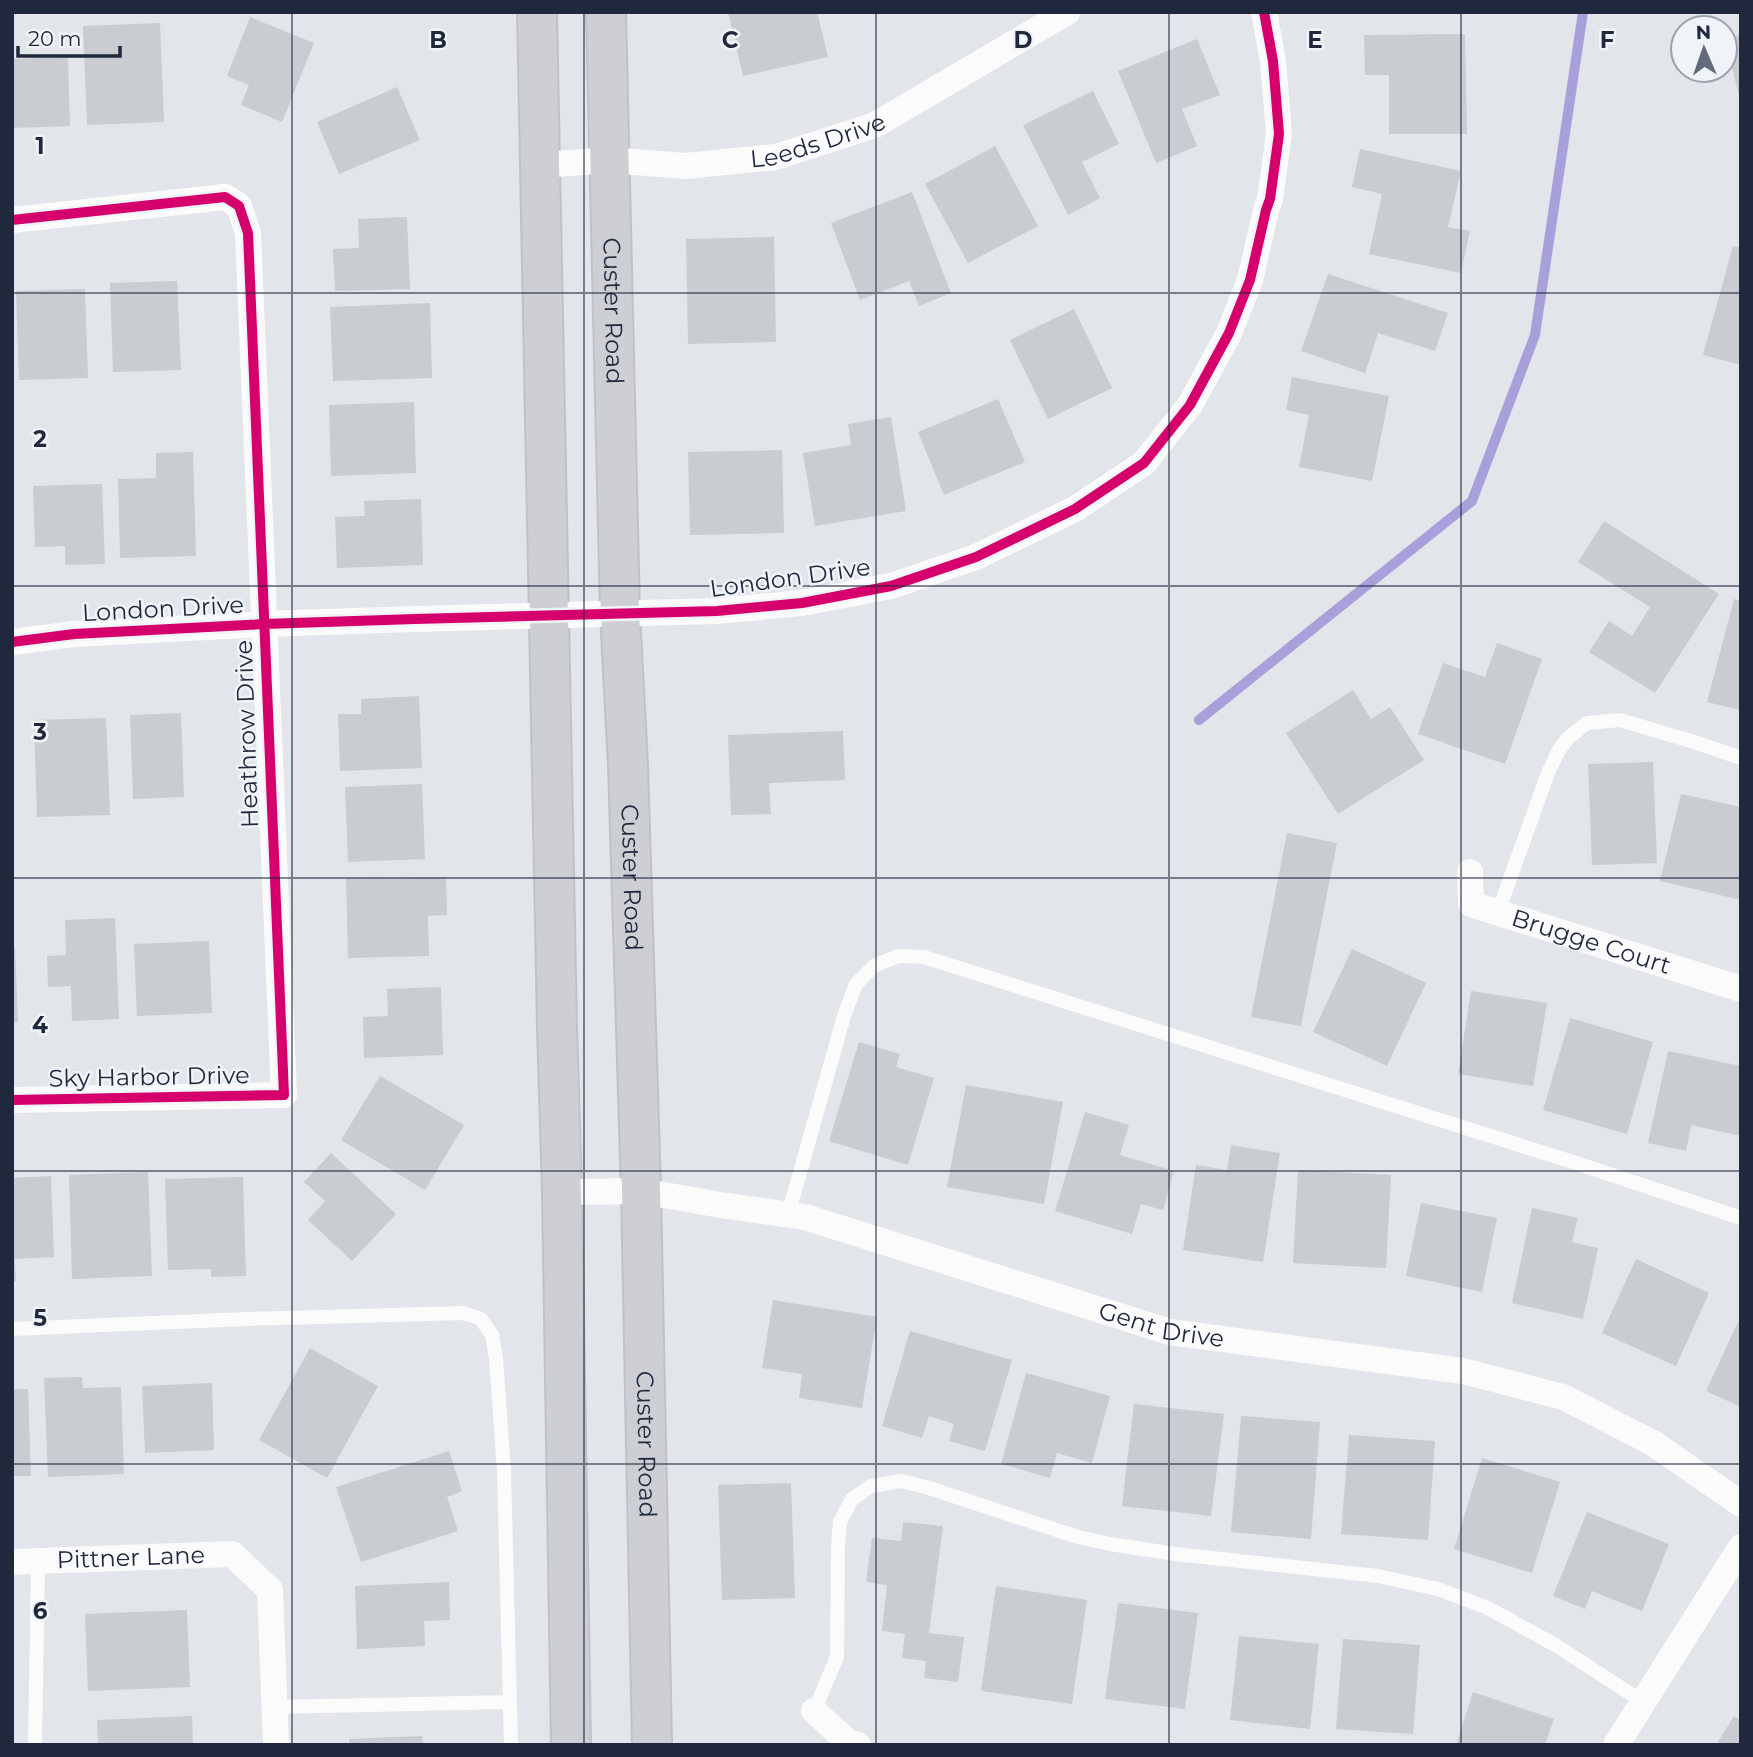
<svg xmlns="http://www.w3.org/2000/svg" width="1753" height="1757" viewBox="0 0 1753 1757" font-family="Montserrat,sans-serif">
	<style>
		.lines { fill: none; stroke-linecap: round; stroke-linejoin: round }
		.stream { stroke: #a7a0db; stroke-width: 10 }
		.building { fill: #c9ccd0 }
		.primary-casing { stroke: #bfc2c9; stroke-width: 42 }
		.lane { stroke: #fbfbfc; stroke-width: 14 }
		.street { stroke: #fbfbfc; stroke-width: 26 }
		.primary { stroke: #cdcfd5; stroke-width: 38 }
		.cycleway-casing { stroke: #f0f4f8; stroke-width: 15 }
		.cycleway { stroke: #d6006c; stroke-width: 10 }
		.grid { fill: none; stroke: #1f283d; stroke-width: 2; stroke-opacity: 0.55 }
		.labels { text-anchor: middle; stroke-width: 5; stroke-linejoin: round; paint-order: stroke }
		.street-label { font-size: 24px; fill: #1f283d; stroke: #f0f4f8 }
		.grid-label { font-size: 23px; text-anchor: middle; font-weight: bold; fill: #1f283d; stroke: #f0f4f8; stroke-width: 5; stroke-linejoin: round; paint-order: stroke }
	</style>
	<rect width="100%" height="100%" fill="#e2e5e9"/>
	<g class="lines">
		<path class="stream" d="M1199 720 1472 501 1535 335 1583 12"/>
	</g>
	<path class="building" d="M728 12H817L828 57 743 76Z
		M250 17 314 43 282 122 241 105 249 85 227 76Z
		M160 23 164 122 87 125 83 26Z
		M1465 34 1467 134H1389V75H1365L1364 35Z
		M1741 34V100H1740L1725 39Z
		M1197 39 1220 95 1182 109 1197 146 1156 163 1118 71Z
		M68 57 70 126 12 128V59Z
		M397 87 420 140 339 174 317 122Z
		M1093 91 1119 144 1082 162 1100 198 1068 215 1023 125Z
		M995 146 1038 226 968 263 925 184Z
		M1360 149 1461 171 1448 227 1470 231 1461 273 1369 254 1382 194 1352 187Z
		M912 192 951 293 919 306 909 281 860 300 831 223Z
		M407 217 410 289 335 291 333 249 359 248 358 219Z
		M774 237 776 342 688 344 686 239Z
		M1733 246 1741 248V365L1703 355Z
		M1328 274 1448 313 1435 351 1378 333 1365 373 1301 351Z
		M177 281 181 370 113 372 110 283Z
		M85 289 88 378 19 380 16 291Z
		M430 303 432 378 333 381 330 307Z
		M1074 309 1112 388 1048 419 1010 340Z
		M1292 377 1389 396 1372 481 1299 467 1309 415 1286 410Z
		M998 399 1025 462 944 495 918 432Z
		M414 402 416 473 331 476 329 405Z
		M891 417 906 511 815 526 803 453 851 445 848 424Z
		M782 450 784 533 690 535 688 452Z
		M193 452 196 556 120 558 118 479 156 478V453Z
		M102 484 105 564 65 565V546L35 547 33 486Z
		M421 499 423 565 337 568 335 517 365 516 364 501Z
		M1604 521 1719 594 1655 693 1589 652 1609 621 1632 636 1650 607 1578 562Z
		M1734 599 1741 601V710L1707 702Z
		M1497 643 1542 659 1505 764 1418 734 1443 663 1485 677Z
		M1353 690 1371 719 1390 707 1424 760 1338 814 1286 733Z
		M419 696 422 768 340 771 338 714H361V699Z
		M181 713 184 797 133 799 130 715Z
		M106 718 110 815 37 817 34 720Z
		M843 731 845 780 769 783 771 814 731 815 728 735Z
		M1653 762 1657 863 1592 865 1588 764Z
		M422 784 425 859 348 862 345 787Z
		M1681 794 1741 807V900L1660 881Z
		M1287 833 1337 843 1301 1026 1251 1017Z
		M446 877 447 915 428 916 429 956 348 958 346 878Z
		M115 918 119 1019 72 1021 71 986 48 987 47 956 66 955 65 920Z
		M209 941 212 1013 137 1016 134 944Z
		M12 947H15L18 1022 12 1023Z
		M1352 949 1426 983 1387 1066 1313 1032Z
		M441 987 443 1055 364 1058 363 1017 388 1016 387 989Z
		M1471 991 1547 1003 1533 1086 1458 1074Z
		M1570 1018 1653 1042 1627 1134 1543 1110Z
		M859 1042 900 1054 896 1067 934 1078 908 1165 829 1141Z
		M1668 1051 1741 1066V1136L1691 1125 1686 1151 1648 1143Z
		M380 1076 464 1125 425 1190 341 1140Z
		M966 1085 1063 1102 1044 1204 947 1187Z
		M1085 1112 1129 1125 1120 1155 1174 1171 1163 1210 1141 1204 1132 1234 1055 1211Z
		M1231 1145 1280 1153 1263 1262 1183 1250 1196 1165 1227 1170Z
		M331 1153 396 1214 352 1261 308 1220 325 1201 304 1182Z
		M1298 1170 1391 1175 1386 1268 1293 1263Z
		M148 1172 152 1276 72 1279 69 1175Z
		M51 1176 54 1257 15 1259 16 1281H12V1178Z
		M243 1177 246 1276 211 1277V1269L168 1270 165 1179Z
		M1421 1203 1497 1218 1482 1292 1406 1276Z
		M1532 1208 1578 1218 1572 1242 1598 1248 1583 1319 1512 1303Z
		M1636 1259 1709 1293 1676 1366 1602 1333Z
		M773 1300 877 1317 862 1408 799 1398 802 1374 762 1368Z
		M1738 1322 1741 1323V1407L1706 1391Z
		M910 1331 1012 1360 985 1451 949 1441 954 1424 929 1416 922 1438 882 1426Z
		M310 1348 378 1386 327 1478 259 1440Z
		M1026 1373 1110 1396 1092 1463 1057 1453 1050 1478 1001 1464Z
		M82 1377 83 1388 121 1387 124 1474 48 1477 44 1378Z
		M212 1383 214 1450 145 1453 142 1386Z
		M12 1389H28L31 1476H12Z
		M1134 1404 1224 1414 1211 1516 1122 1506Z
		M1241 1416 1320 1422 1311 1539 1231 1532Z
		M1349 1435 1435 1441 1428 1540 1341 1534Z
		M449 1451 462 1491 447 1497 458 1531 361 1562 336 1487Z
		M1482 1458 1560 1482 1532 1573 1454 1549Z
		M791 1483 795 1598 722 1600 718 1485Z
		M1587 1512 1669 1544 1642 1611 1592 1591 1585 1609 1553 1596Z
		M903 1522 943 1526 929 1633 964 1637 958 1682 924 1678 926 1661 902 1658 905 1634 882 1631 887 1585 866 1582 872 1538 901 1541Z
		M449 1582 450 1620 424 1621 425 1646 357 1649 355 1586Z
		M996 1586 1087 1600 1072 1704 981 1691Z
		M1118 1603 1198 1613 1185 1709 1105 1699Z
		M187 1610 190 1687 88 1691 85 1614Z
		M1239 1636 1319 1644 1310 1729 1230 1720Z
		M1343 1639 1420 1645 1413 1734 1336 1729Z
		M1473 1692 1554 1719 1545 1745H1456Z
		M192 1716 193 1745H98L97 1720Z
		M1734 1716 1741 1721V1745H1716Z
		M422 1736 423 1745H349V1739Z"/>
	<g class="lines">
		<g class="primary-casing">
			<g id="primary">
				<path d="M537 12 557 1026 562 1192 571 1745"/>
				<path id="s5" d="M606 12 620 614 628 765 641 1191 652 1745"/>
			</g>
		</g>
		<path class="lane" d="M1498 912 1548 773 1559 750 1568 738 1587 723 1620 720 1694 742 1741 758
			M788 1215 844 1016 856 984 874 966 898 956 924 957 1573 1162 1741 1218
			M12 1329 246 1319 464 1313 481 1319 492 1335 496 1358 504 1471 511 1745
			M275 1707 510 1702
			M814 1711 837 1657 838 1546 840 1522 852 1499 871 1486 901 1481 926 1487 1078 1537 1110 1544 1175 1554 1378 1576 1438 1589 1488 1608 1557 1646 1643 1702
			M35 1745 38 1561"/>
		<g class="street">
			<path id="s1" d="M541 165 610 160 685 166 776 157 875 125 1067 12"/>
			<path d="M12 220 225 197 239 206 248 233 284 1095 12 1100"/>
			<path d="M12 642 74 634 264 624 415 619 717 611 802 603 891 586 976 557 1075 509 1144 463 1190 405 1229 333 1250 280 1266 210 1270 199 1279 134 1273 61 1264 12"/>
			<path id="s2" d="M1470 872 1471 904 1741 989"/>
			<path id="s3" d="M562 1192 641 1191 721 1205 805 1217 1170 1332 1463 1371 1563 1397 1653 1443 1741 1504"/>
			<path id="s4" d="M12 1562 232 1554 270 1590 276 1745"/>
			<path d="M814 1711 848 1742 858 1745"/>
			<path d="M1616 1745 1741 1547"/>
		</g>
		<use href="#primary" class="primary"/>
		<g class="cycleway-casing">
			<path id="cycleway" d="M12 220 225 197 239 206 248 233 284 1095 12 1100
				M12 642 74 634 264 624 415 619 717 611 802 603 891 586 976 557 1075 509 1144 463 1190 405 1229 333 1250 280 1266 210 1270 199 1279 134 1273 61 1264 12"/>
		</g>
		<use href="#cycleway" class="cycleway"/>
	</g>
	<path class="grid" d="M292 12V1745M584 12V1745M876 12V1745M1169 12V1745M1461 12V1745M12 293H1741M12 586H1741M12 878H1741M12 1171H1741M12 1464H1741"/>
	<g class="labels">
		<g class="street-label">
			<text dy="8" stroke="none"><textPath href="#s1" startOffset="280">Leeds Drive</textPath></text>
			<text dy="8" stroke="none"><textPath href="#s5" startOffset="299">Custer Road</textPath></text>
			<text transform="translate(790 578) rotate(-8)" y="8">London Drive</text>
			<text transform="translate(163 609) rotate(-3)" y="8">London Drive</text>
			<text transform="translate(247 734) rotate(-92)" y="8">Heathrow Drive</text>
			<text dy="8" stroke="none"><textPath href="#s5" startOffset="866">Custer Road</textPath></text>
			<text dy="8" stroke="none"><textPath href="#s2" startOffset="158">Brugge Court</textPath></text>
			<text transform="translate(149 1077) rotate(-1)" y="8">Sky Harbor Drive</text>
			<text dy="8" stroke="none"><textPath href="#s3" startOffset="618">Gent Drive</textPath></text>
			<text dy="8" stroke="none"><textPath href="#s5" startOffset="1433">Custer Road</textPath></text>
			<text dy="8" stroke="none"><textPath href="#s4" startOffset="119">Pittner Lane</textPath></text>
		</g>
	</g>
	<g class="grid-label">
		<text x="438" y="48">B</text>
		<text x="730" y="48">C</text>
		<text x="1023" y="48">D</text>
		<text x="1315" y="48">E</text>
		<text x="1607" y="48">F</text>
		<text x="40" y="154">1</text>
		<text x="40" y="447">2</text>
		<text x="40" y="740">3</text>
		<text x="40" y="1033">4</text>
		<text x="40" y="1326">5</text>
		<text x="40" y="1619">6</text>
	</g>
	<rect width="1753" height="1757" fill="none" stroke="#1f283d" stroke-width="28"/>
	<g transform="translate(1704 49) rotate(358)"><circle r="33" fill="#f0f4f8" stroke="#9ca2ad" stroke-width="2"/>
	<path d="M0-5L12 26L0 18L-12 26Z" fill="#636a79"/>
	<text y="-10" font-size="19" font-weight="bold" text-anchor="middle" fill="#1f283d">N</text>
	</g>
	<path d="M18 46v10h102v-10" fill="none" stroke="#1f283d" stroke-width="3.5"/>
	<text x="28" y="46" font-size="21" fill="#1f283d" stroke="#f0f4f8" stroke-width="5" paint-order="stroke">20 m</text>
</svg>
